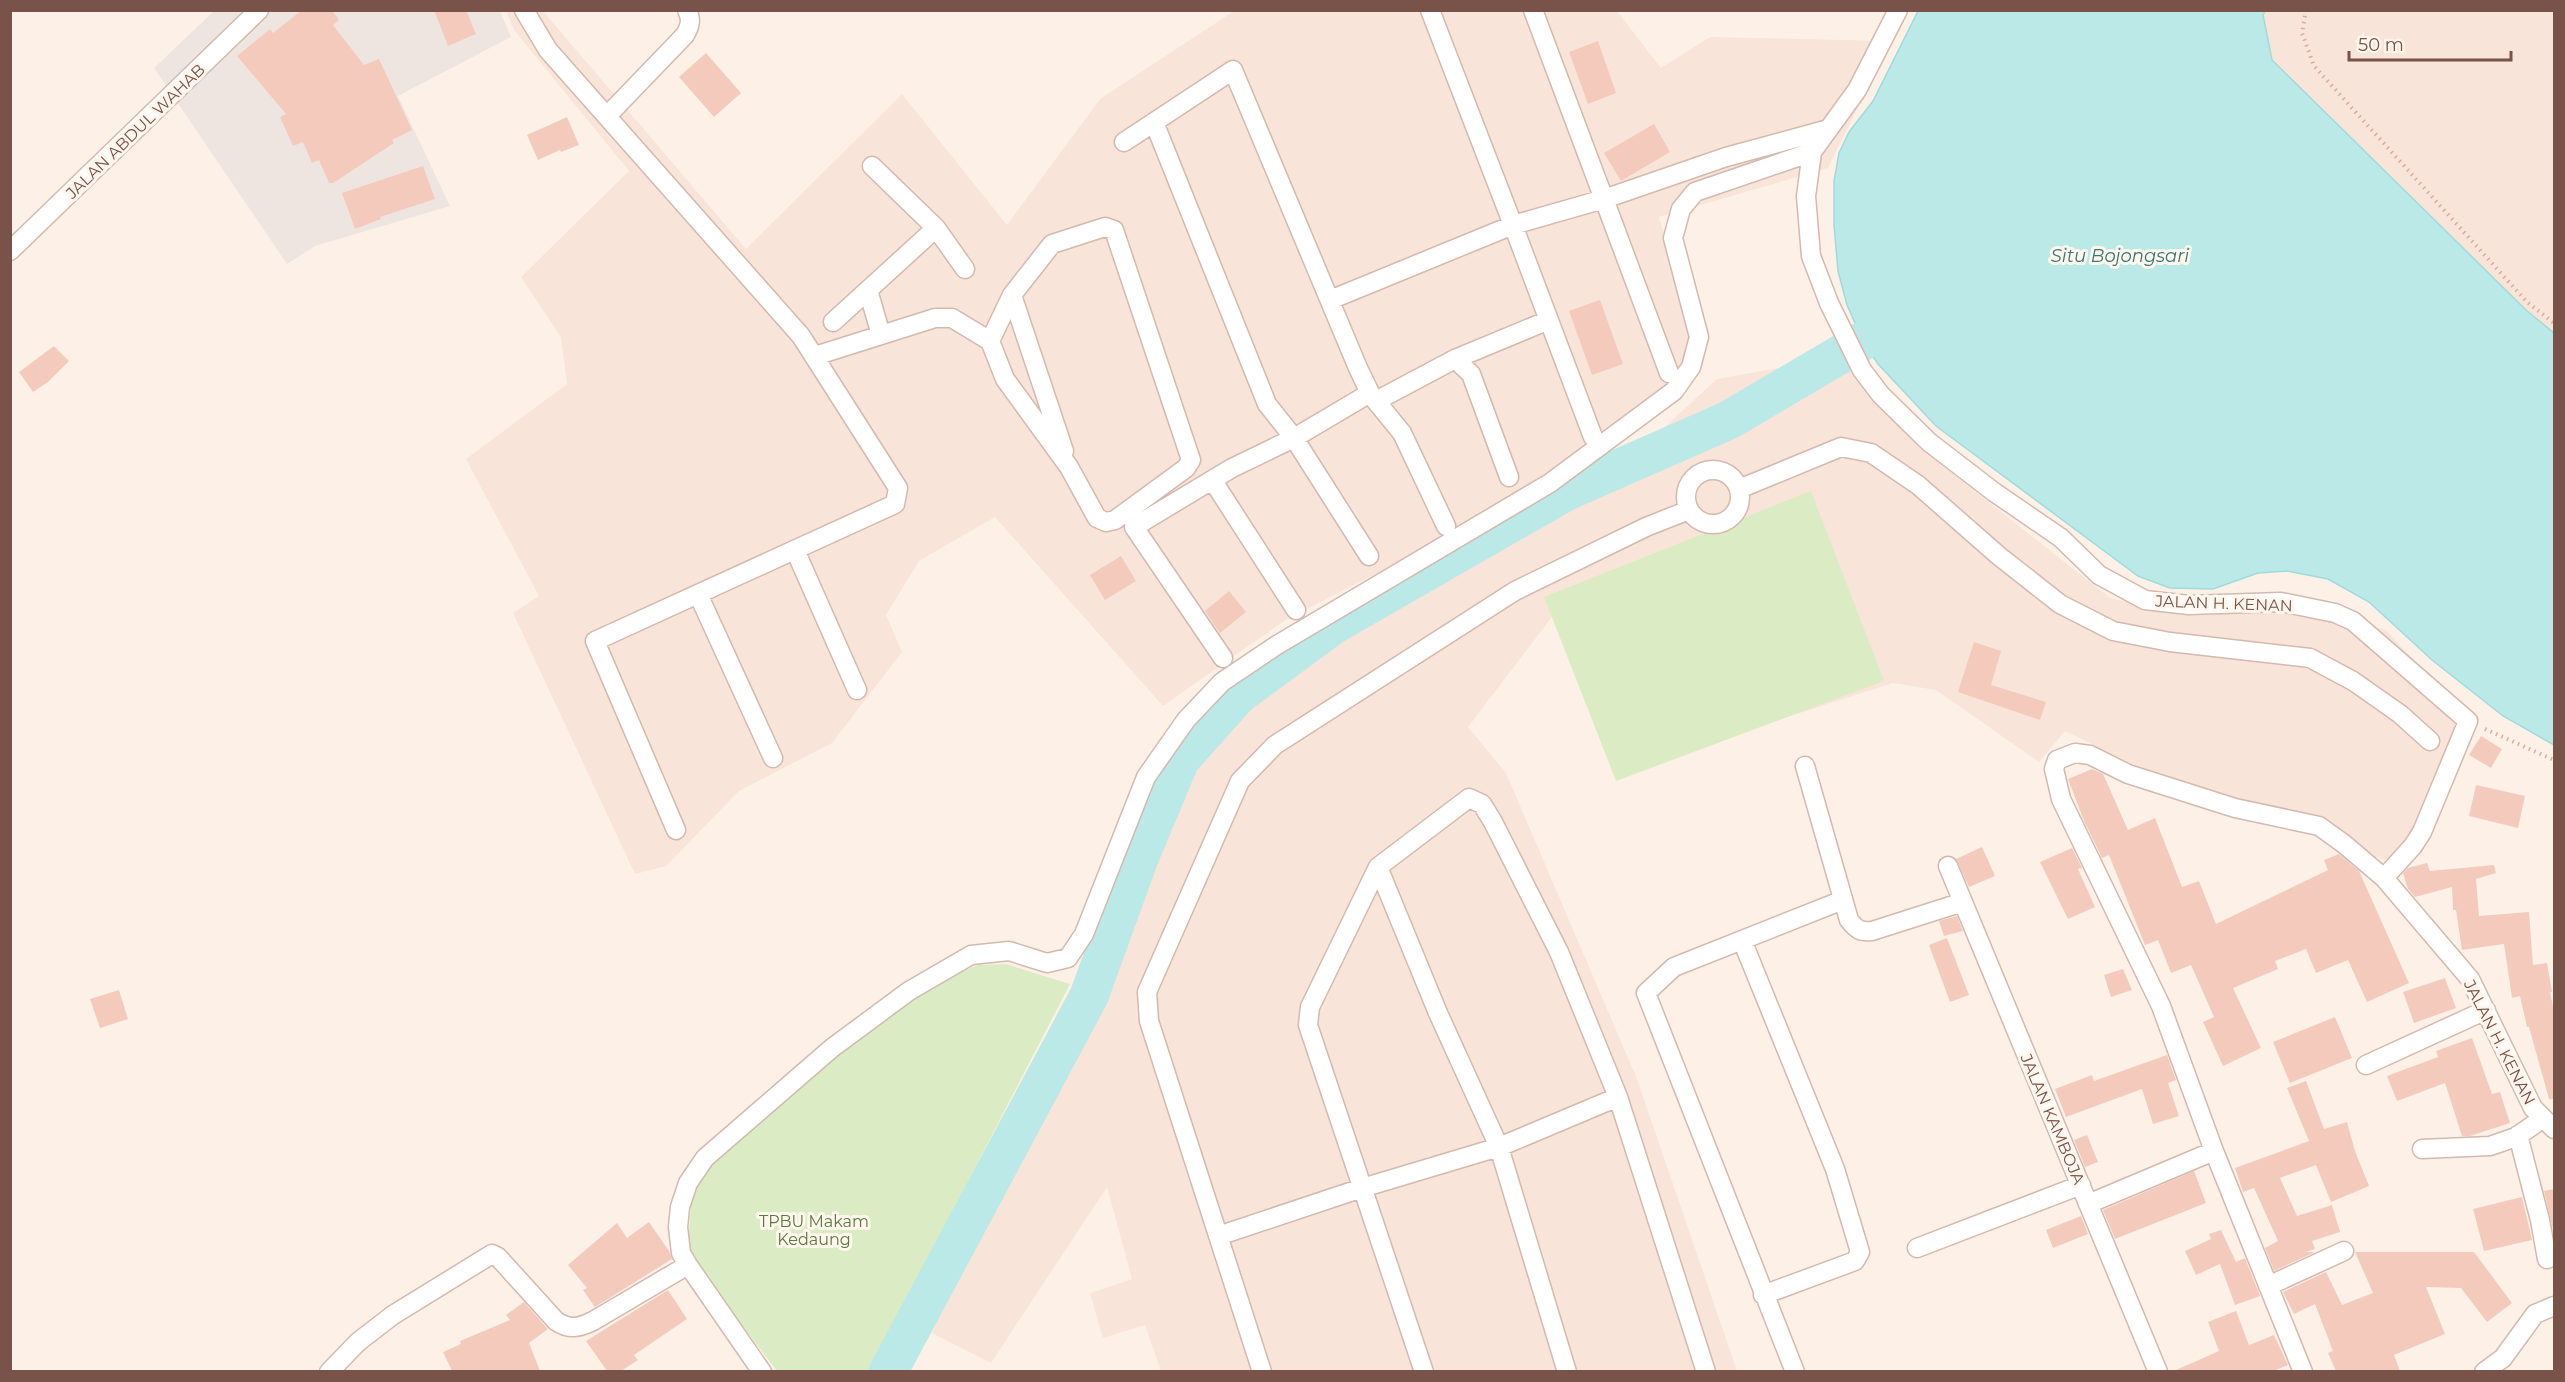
<svg xmlns="http://www.w3.org/2000/svg" width="2565" height="1382" viewBox="0 0 2565 1382" font-family="Montserrat,sans-serif">
	<style>
		.residential { fill: #f8e4d8 }
		.industrial { fill: #eee5e1 }
		.green { fill: #dbecc4 }
		.water { fill: #bae9e8; stroke: #9fdbda; stroke-width: 1.5 }
		.lines { fill: none; stroke-linecap: round; stroke-linejoin: round }
		.river { stroke: #bae9e8; stroke-width: 39 }
		.building { fill: #f4cabd }
		.street-casing { stroke: #d3b9ae; stroke-width: 21 }
		.path { stroke: #daac9f; stroke-width: 4; stroke-dasharray: 1.5 4.5; stroke-linecap: butt }
		.street { stroke: #fff; stroke-width: 18 }
		.labels { text-anchor: middle; stroke-width: 6; stroke-linejoin: round; paint-order: stroke }
		.street-label { font-size: 16px; fill: #795249; stroke: #fff6ee }
		.park-label { font-size: 16px; fill: #597a3e; stroke: #fff6ee }
		.water-label { font-size: 18px; font-style: italic; fill: #397777; stroke: #fff6ee }
	</style>
	<rect width="100%" height="100%" fill="#fdf1e7"/>
	<path class="residential" d="M2265 10 2554 11V333L2526 310 2272 60 2263 15Z
		M506 11H543L746 249 902 94 1007 225 1100 99 1234 11H1617L1661 68 1710 37 1890 41 1828 168 1659 217 1700 358 1595 451 1462 530 1287 619 1163 706 995 517 919 561 886 615 902 652 832 743 739 791 666 866 635 874 513 613 539 596 466 459 567 384 561 337 521 277 629 171 514 30Z
		M1861 353 1919 447 2110 598 2182 615 2296 603 2386 630 2468 721 2413 842 2385 860 2357 850 2325 824 2168 781 2065 731 2039 762 1936 690 1893 683 1617 772 1555 613 1468 727 1506 773 1637 1079 1737 1371H1161L1145 1325 1103 1338 1090 1293 1132 1279 1107 1187 991 1363 932 1333 1202 717 1619 469 1717 379Z"/>
	<path class="industrial" d="M214 11H500L511 37 398 96 450 206 315 246 287 264 154 68Z"/>
	<path class="green" d="M1811 491 1884 681 1616 781 1544 597Z
		M1006 964 1070 984 870 1371H777L693 1261 688 1244 692 1194 712 1165 850 1045 936 982 978 965Z"/>
	<path class="water" d="M1918 11H2265L2263 15 2272 60 2526 310 2554 333V745L2503 716 2432 660 2369 602 2328 579 2287 571 2258 573 2213 589 2170 588 2138 576 1936 426 1878 364 1863 341 1847 305 1838 271 1834 225V181L1839 153 1849 132 1873 101Z"/>
	<g class="lines">
		<path class="river" d="M888 1372 1089 996 1139 858 1180 760 1238 695 1333 625 1565 492 1729 420 1863 341"/>
	</g>
	<path class="building" d="M302 10H332L339 20 333 25 364 65 379 59 412 130 392 140 394 143 333 183H329L319 160 312 163 303 142 293 146 280 117 286 114 237 56 270 29 273 33Z
		M434 10H466L476 34 448 46Z
		M1598 41 1616 93 1588 104 1569 52Z
		M706 53 741 93 714 117 679 77Z
		M567 117 579 145 561 152 560 150 538 160 527 135Z
		M1654 124 1670 152 1621 181 1604 153Z
		M423 166 435 199 380 217 381 219 355 229 342 193Z
		M1600 300 1623 364 1592 375 1569 311Z
		M54 346 69 361 48 382 33 392 19 372Z
		M1121 556 1136 581 1105 600 1090 575Z
		M1229 591 1246 612 1220 633 1205 611Z
		M1974 642 2001 651 1991 685 2046 702 2040 720 1958 692Z
		M2481 736 2502 749 2491 768 2469 755Z
		M2092 769 2103 774 2128 830 2155 818 2182 887 2199 881 2216 924 2328 870 2324 860 2339 854 2359 871 2409 983 2367 1002 2348 960 2316 973 2306 949 2275 961 2278 969 2233 988 2261 1048 2223 1066 2203 1022 2214 1017 2191 965 2171 973 2158 940 2145 945 2109 855 2102 858 2084 821 2068 779Z
		M2476 785 2525 796 2518 828 2469 816Z
		M1982 847 1995 876 1969 887 1956 859Z
		M2072 848 2082 868 2078 869 2095 907 2068 919 2040 862Z
		M2427 863 2430 871 2494 865 2496 873 2476 879 2479 916 2529 912 2533 965 2547 963 2552 992H2550L2554 1011V1099H2549L2529 1027H2527L2520 996 2512 998 2504 944 2462 950 2456 910H2453L2452 887 2415 897 2408 889 2403 873 2408 868Z
		M1957 916 1963 931 1944 936 1939 921Z
		M1947 938 1969 995 1950 1002 1929 945Z
		M2123 969 2132 990 2111 997 2104 975Z
		M2445 978 2456 1008 2414 1023 2403 992Z
		M119 990 128 1019 100 1028 90 999Z
		M2335 1017 2352 1058 2290 1083 2273 1042Z
		M2472 1038 2492 1094 2500 1092 2510 1123 2470 1136H2462L2445 1083 2397 1101 2387 1076 2438 1057 2436 1051Z
		M2167 1055 2176 1080 2168 1083 2179 1116 2153 1124 2142 1089 2066 1117 2055 1089 2092 1075 2094 1081Z
		M2306 1081 2324 1129 2347 1122 2355 1151 2369 1186 2331 1202 2316 1165 2280 1178 2297 1216 2332 1205 2340 1232 2312 1241 2315 1249 2306 1252H2315L2274 1271 2265 1248 2278 1241 2254 1188 2243 1192 2235 1168 2309 1141 2287 1088Z
		M2087 1135 2098 1162 2085 1167 2074 1140Z
		M2194 1171 2206 1203 2115 1239 2103 1210Z
		M2554 1189V1234L2544 1191Z
		M2522 1197 2532 1240 2484 1251 2473 1209Z
		M2081 1216 2088 1234 2053 1248 2046 1230Z
		M649 1222 669 1251 672 1259 595 1307 583 1290 587 1288 568 1265 617 1223 627 1238Z
		M2221 1230 2236 1262 2245 1258 2260 1296 2235 1305 2220 1264 2196 1275 2185 1251 2211 1239 2209 1234Z
		M2355 1252H2474L2512 1303 2487 1322 2461 1288 2426 1287 2445 1334 2394 1355 2400 1371H2336L2328 1353 2333 1351 2315 1304 2294 1314 2283 1292 2326 1272 2342 1305 2373 1293Z
		M668 1290 687 1319 634 1355 638 1360 621 1371H607L586 1341Z
		M524 1302 548 1329 529 1343 540 1371H452L443 1352 461 1344 460 1341 510 1320 506 1315Z
		M2236 1311 2249 1345 2274 1335 2288 1365 2273 1371H2174L2219 1351 2208 1322Z"/>
	<g class="lines">
		<g class="street-casing">
			<path id="street" d="M524 10 548 50 801 336 898 488 895 504 595 641 676 830
				M1430 10 1513 225 1604 199 1669 373
				M1533 10 1604 199 1726 157 1829 129
				M1898 10 1857 90 1812 152 1806 196 1811 256 1829 303 1862 370 1881 395 1929 442 1994 492 2061 538 2099 575 2145 600 2189 605 2281 602 2335 613 2353 621 2468 721 2422 832 2413 846 2384 878
				M607 116 685 35C690 26 692 20 687 10
				M1154 122 1267 404 1294 438 1369 556
				M1124 142 1233 70 1358 368 1371 395 1402 433 1446 526
				M872 166 936 228 965 269
				M10 251 259 10
				M868 290 881 335
				M1012 295 1064 451
				M1330 300 1513 225 1593 437
				M833 322 936 228
				M815 356 935 318H952L990 341 1005 379 1069 467 1097 518 1106 522 1115 520 1186 468 1191 460 1114 230 1105 227 1052 244 1012 295 990 341
				M1455 359 1549 320
				M1376 401 1455 359 1471 374 1509 477
				M1686 497a27 27 0 1 1 54 0a27 27 0 1 1-54 0Z
				M1213 481 1296 610
				M1739 489 1841 447 1871 453 1918 485 1999 556 2060 604 2113 631 2170 642 2310 658 2353 681 2400 714 2430 741
				M795 550 857 690
				M698 594 773 758
				M1223 658 1134 527 1232 468 1294 438 1370 393
				M1805 766 1849 920C1857 930 1860 932 1872 931L1963 902
				M1948 866 2158 1372
				M1378 867 1438 1013 1499 1147 1567 1372
				M1742 940 1835 1169 1860 1252 1855 1261 1763 1295
				M2366 1065 2486 1010
				M2518 1135 2540 1220 2547 1259
				M2422 1149 2490 1146 2516 1137 2542 1119
				M2088 1204 2214 1151
				M1218 1236 1362 1188 1499 1147 1618 1097
				M1917 1248 2081 1185
				M2268 1286 2344 1251
				M329 1372 358 1342 393 1315 492 1254 498 1257 556 1321C569 1330 579 1328 593 1321L688 1265
				M762 1372 688 1265 681 1253 678 1227 680 1207 688 1183 705 1158 832 1048 909 991 971 955 1009 951 1047 963 1068 958 1084 934 1146 777 1186 720 1222 682 1277 645 1550 483 1674 391 1691 367 1699 337 1673 238 1681 209 1695 192 1812 152
				M1262 1372 1149 1021 1147 992 1240 781 1275 745 1515 591 1646 527 1689 510
				M1424 1372 1308 1025 1310 1007 1378 867 1469 798 1482 804 1493 822 1559 952 1618 1097 1706 1372
				M1795 1372 1646 993 1674 967 1843 900
				M2303 1372 2214 1151 2161 1006 2061 799 2054 769 2057 760 2075 753 2090 755 2128 774 2235 808 2319 826 2344 844 2384 878 2470 979 2533 1108 2554 1129
				M2484 1372 2503 1358 2535 1314 2554 1306"/>
		</g>
		<path class="path" d="M2306 10 2302 33 2314 66 2527 302 2554 323
			M2485 729 2554 760"/>
		<use href="#street" class="street"/>
	</g>
	<g class="labels">
		<g class="street-label">
			<text transform="translate(135 131) rotate(-44)" y="6">JALAN ABDUL WAHAB</text>
			<text transform="translate(2224 603) rotate(2)" y="6">JALAN H. KENAN</text>
			<text transform="translate(2500 1042) rotate(63)" y="6">JALAN H. KENAN</text>
			<text transform="translate(2053 1119) rotate(67)" y="6">JALAN KAMBOJA</text>
		</g>
		<g class="park-label">
			<text x="814" y="1227">TPBU Makam<tspan x="814" dy="18">Kedaung</tspan></text>
		</g>
		<g class="water-label">
			<text x="2120" y="262">Situ Bojongsari</text>
		</g>
	</g>
	<rect width="2565" height="1382" fill="none" stroke="#795249" stroke-width="24"/>
	<path d="M2349 51v9h162v-9" fill="none" stroke="#795249" stroke-width="3"/>
	<text x="2358" y="51" font-size="18" fill="#795249" stroke="#fff6ee" stroke-width="4.5" paint-order="stroke">50 m</text>
</svg>
